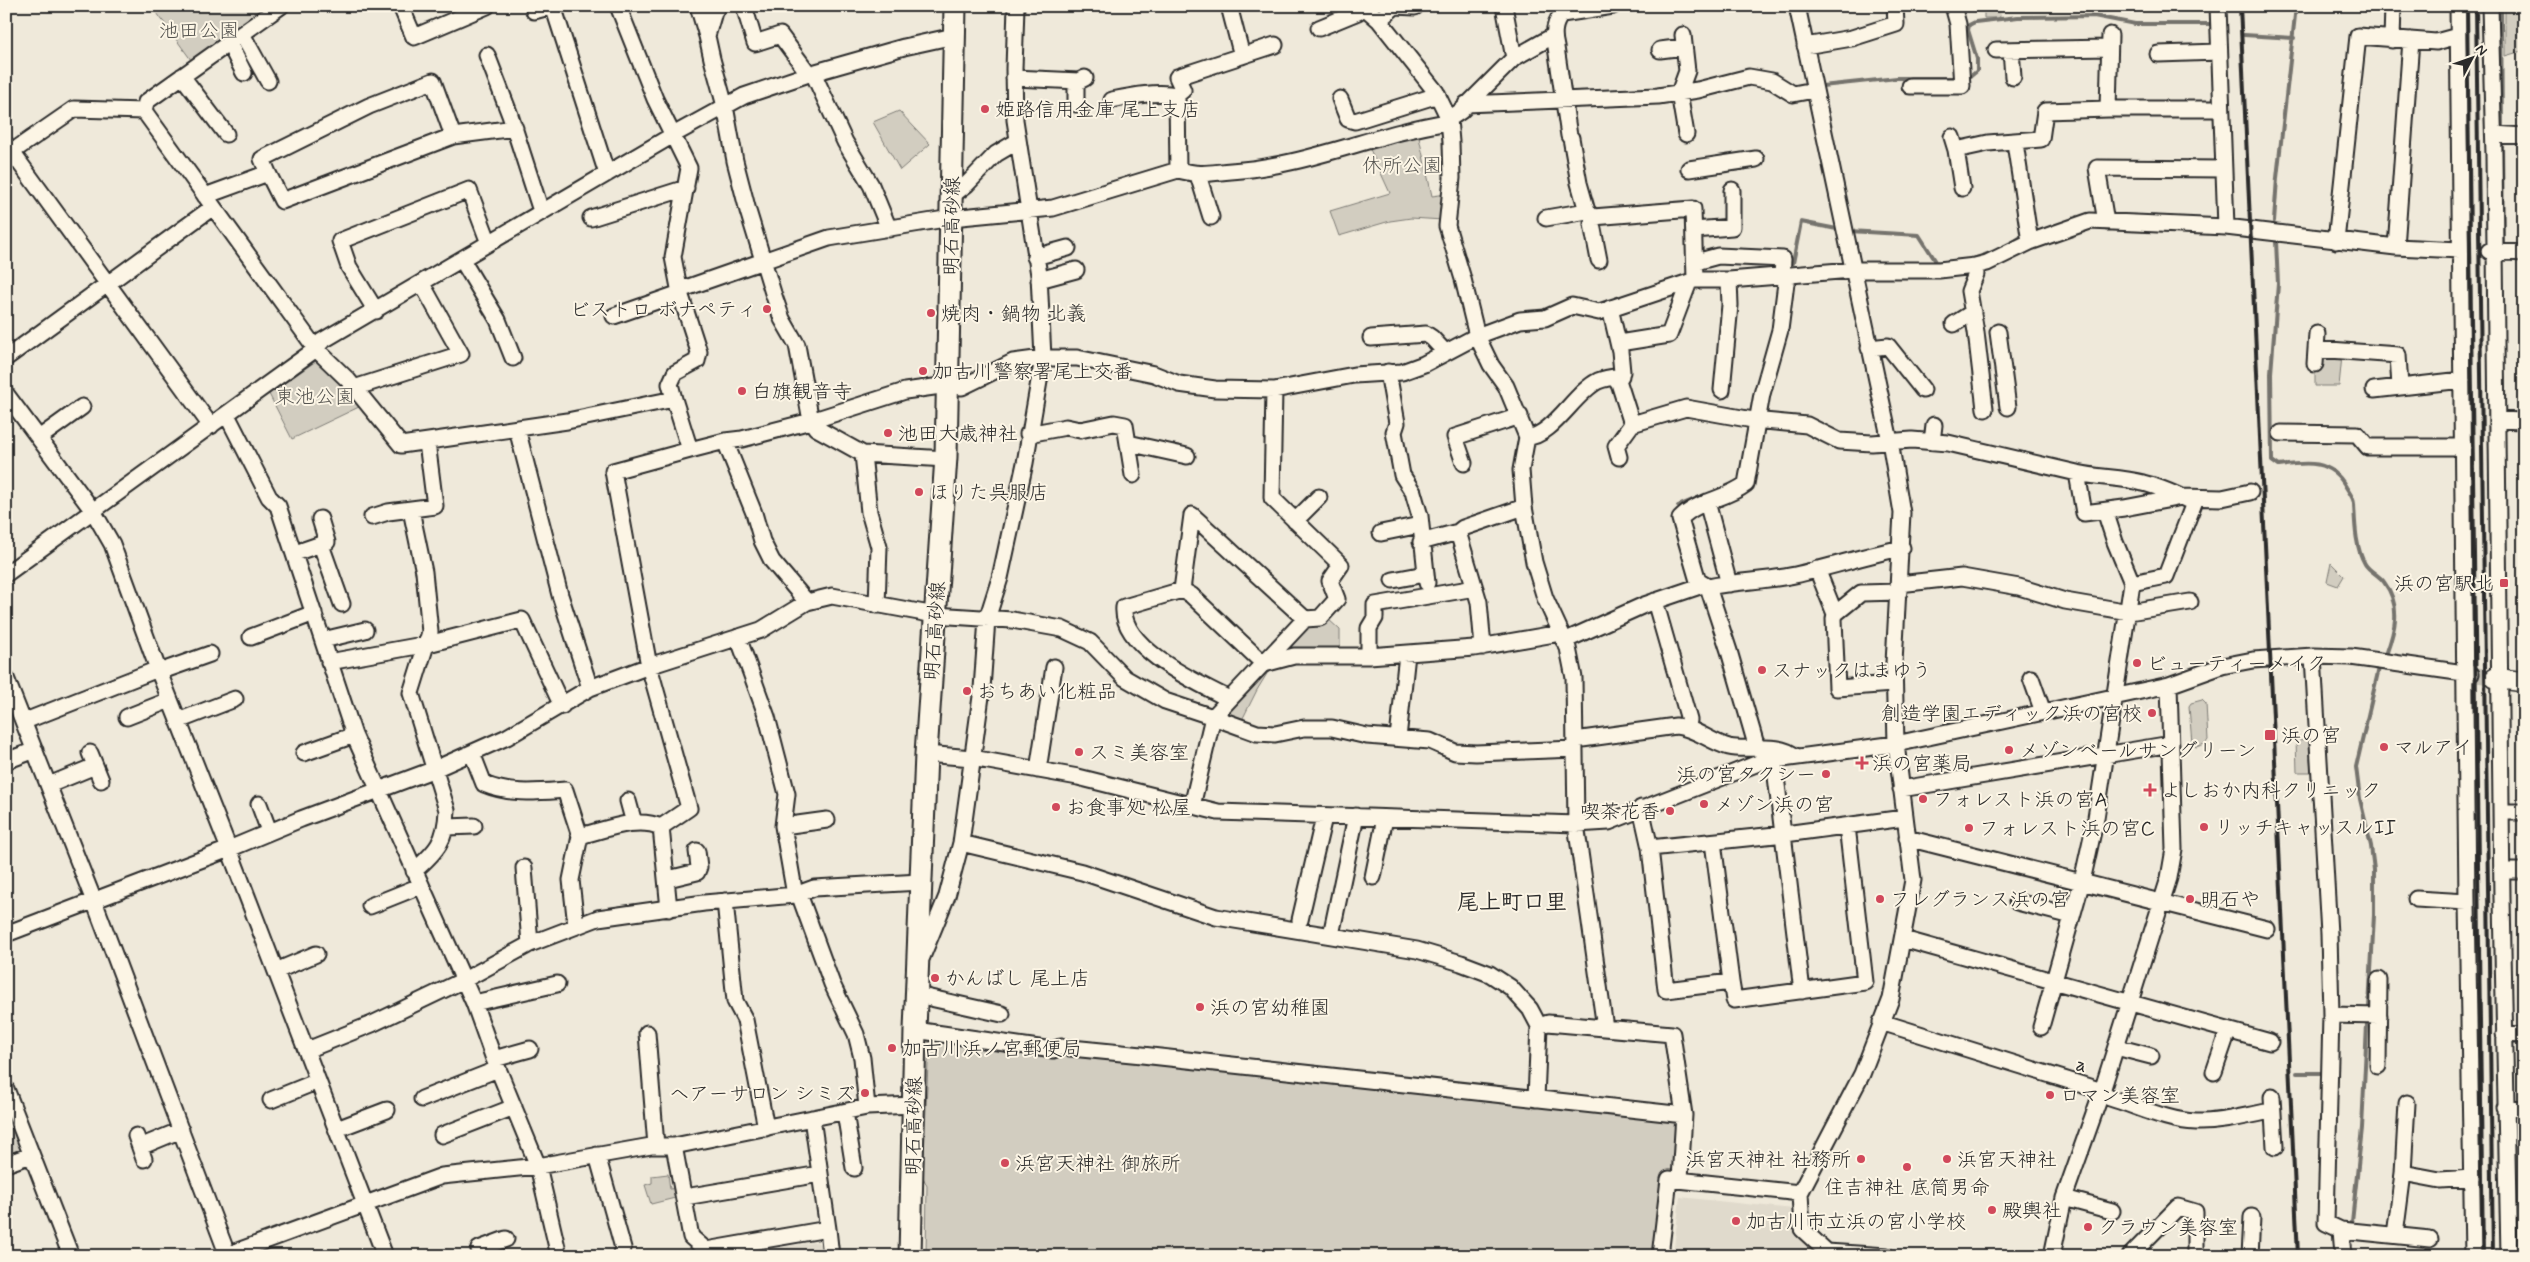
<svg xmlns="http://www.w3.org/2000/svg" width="2530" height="1262" viewBox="0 0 2530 1262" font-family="Mynerve,'Klee One',sans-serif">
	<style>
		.built { fill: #e0dacc }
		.green { fill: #d2cdc0; stroke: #7e7c76 }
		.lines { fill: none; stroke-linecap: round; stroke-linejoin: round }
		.stream { stroke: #75736d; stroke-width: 4 }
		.minor-tunnel { stroke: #c8c3b7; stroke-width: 15; stroke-dasharray: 15 8; stroke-linecap: butt }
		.minor-casing { stroke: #2b2b2b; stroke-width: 19 }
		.tertiary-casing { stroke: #2b2b2b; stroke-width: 22 }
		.secondary-casing { stroke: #2b2b2b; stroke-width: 25 }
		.minor { stroke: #fcf5e5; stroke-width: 15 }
		.tertiary { stroke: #fcf5e5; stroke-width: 19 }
		.secondary { stroke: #fcf5e5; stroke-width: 21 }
		.rail { stroke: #2b2b2b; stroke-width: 4 }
		.poi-dot { fill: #d1495b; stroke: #fcf5e5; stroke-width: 2 }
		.labels { text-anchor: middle; stroke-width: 4; stroke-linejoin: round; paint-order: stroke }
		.park-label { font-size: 20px; fill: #555450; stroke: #fcf5e5 }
		.poi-label { font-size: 20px; fill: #2b2b2b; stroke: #fcf5e5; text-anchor: start }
		.street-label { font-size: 20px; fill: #2b2b2b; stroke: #fcf5e5 }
		.quarter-label { font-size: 22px; font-weight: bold; fill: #2b2b2b; stroke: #fcf5e5 }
	</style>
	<rect width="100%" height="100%" fill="#efe9da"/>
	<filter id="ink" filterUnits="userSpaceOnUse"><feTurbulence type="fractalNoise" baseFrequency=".02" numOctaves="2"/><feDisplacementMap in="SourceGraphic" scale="10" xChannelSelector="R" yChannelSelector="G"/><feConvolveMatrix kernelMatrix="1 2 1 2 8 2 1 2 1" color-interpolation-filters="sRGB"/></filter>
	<g filter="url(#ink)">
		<path class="built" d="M1680 1197 1794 1209 1796 1234 1821 1256H1673Z
			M817 1242 821 1245 823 1256H725Z"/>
		<path class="green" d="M152 6H273L194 64Z
			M1984 6H1999L2000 18H1984Z
			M2505 6H2524L2522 51 2505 56Z
			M899 111 930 144 900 170 873 122Z
			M1418 133 1432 196 1447 194 1443 220 1411 218 1390 221 1339 236 1330 211 1390 193 1369 147Z
			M2327 355 2342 356 2339 386H2315V366Z
			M316 361 333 375 361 406 292 439 269 394Z
			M2331 563 2344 576 2338 586 2327 582Z
			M1327 618 1340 630V655L1285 651 1309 624Z
			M1270 666 1271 667 1257 690 1241 722 1231 719 1227 710Z
			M2202 700 2206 704 2208 740 2205 744 2196 747 2192 744 2189 706 2191 703Z
			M2312 739 2314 758H2310L2311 772H2297L2296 740Z
			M929 1041 1049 1058 1065 1053 1676 1122 1680 1125 1679 1167 1654 1256H926L927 1186 923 1177Z
			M6 1100 27 1152 6 1160Z
			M668 1174 670 1189 677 1188 679 1197 651 1204 645 1185 652 1183V1176Z"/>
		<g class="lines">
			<path class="stream" d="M2501 6 2502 131
				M2244 35 2294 38
				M1971 76 1977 71V59L1968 30 1969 25 1975 22 2018 17 2094 16 2135 24H2211L2212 28
				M1822 86 1897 78H1952
				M2502 138 2503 248
				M2274 221 2277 178 2296 6
				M1849 231 1919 235 1937 263 1942 262
				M2276 241 2278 284 2271 373 2272 461 2279 466C2307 462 2331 459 2346 487 2349 492 2354 498 2354 504 2355 522 2355 547 2365 564 2369 571 2379 575 2384 582 2402 606 2395 630 2386 655
				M2012 243 2021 237
				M1971 260 1993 252
				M1793 263 1801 222 1842 230
				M1678 506 1702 496
				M2369 1008 2374 915V870L2371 846 2360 799 2356 767 2379 668
				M2297 1073H2321
				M2352 1222 2362 1128 2367 1025
				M2351 1244V1256"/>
			<path class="minor-tunnel" d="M2471 674 2495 678"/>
			<g class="minor-casing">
				<path id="minor" d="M281 6 146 102 144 111 316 349 348 380 401 445 567 421 674 399 690 450 725 441 742 439 811 421 905 391 948 385 962 387 1013 362 1043 358H1077L1154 374 1179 384 1215 389 1274 390 1354 375 1402 372 1424 364 1477 336 1520 320 1545 318 1572 306 1599 312 1695 280H1729L1852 270H1939L1975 266 1987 263 2030 242 2090 221 2226 227 2396 247 2460 250
					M407 6 402 9 414 37 487 6
					M553 6 607 174
					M618 6 655 99 689 168 673 257 680 293 699 352 697 361 675 373 670 384 674 399
					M698 6 707 36
					M718 6 714 12 707 36 712 59 725 106 735 161 748 211 773 293 782 319 797 345 811 421 816 428 863 454 946 459
					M744 6 755 43 780 35 809 74
					M1229 6 1242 56
					M1363 6 1379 20 1436 92 1449 119 1451 142 1452 178 1447 226 1463 279 1477 336 1491 365 1506 386 1527 437 1521 470 1524 507 1534 562 1545 598 1568 648 1574 678 1576 824 1605 1028
					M1395 6 1415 7
					M1504 6 1514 58
					M1797 6 1890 441 1902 513 1894 663 1896 744 1913 880 1891 999 1862 1074 1800 1193 1802 1229 1827 1252 1887 1256
					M2218 6 2226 227
					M2458 6 2467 902 2473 1256
					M2490 6 2494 155 2502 899 2509 1256
					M534 11 553 6
					M1379 20 1395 6
					M1319 28 1358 12 1364 7
					M242 34 268 81
					M1683 35 1687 71 1679 93 1686 134
					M2110 35 2108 109H2221
					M2392 40 2393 6
					M229 43 244 73
					M1805 46 1852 38 1896 24 1895 6
					M1660 50 1684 47
					M1996 50 2109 48
					M2011 50 2013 77
					M2158 54 2219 52
					M487 55 510 115 541 211
					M813 73 845 142 871 185 889 229
					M182 76 226 134
					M1014 78 1079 81 1085 78
					M1910 86H1962L1958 24 1953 6
					M1340 99 1348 119 1355 121 1438 95
					M1112 100C1132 96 1156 91 1177 95
					M1076 104V81
					M1466 104 1658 96 1698 90 1749 77 1772 81 1793 94 1814 90
					M1449 119 1461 111 1514 58 1553 36
					M2494 134 2524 136
					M1952 137 1956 150 1962 188
					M2015 143 2030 242
					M6 144 211 426
					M1956 150 1988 143 2041 139 2045 111 2108 109
					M6 156 74 109 144 111
					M1689 169 1756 159
					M1178 170C1203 176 1208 173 1231 171 1308 166 1375 133 1449 122
					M268 173 262 159 369 106 433 81 453 136
					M1198 175 1211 217
					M205 196 268 173 282 201 453 136 515 128
					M952 196 967 184 996 154 1018 141
					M1587 211 1579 183 1571 138 1569 136 1556 47C1553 35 1553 24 1562 14L1613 6
					M1593 217 1592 224 1599 260
					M591 218 686 188
					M1546 218 1587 211 1593 217 1693 209 1695 280
					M2106 222 2097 168 2224 169
					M1694 230 1732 227V190
					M2336 241 2358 36 2436 42 2458 36
					M2396 247 2411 40
					M2489 251 2524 253
					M1035 257 1068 248
					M462 260 498 320 513 358
					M1696 262 1718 256 1783 259 1782 275
					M1975 266 1976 274 1969 291 1976 332 1985 409
					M1039 280 1076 270
					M680 290 829 238 951 218 1053 208 1178 170 1177 95 1183 90 1177 77 1275 45
					M1610 308 1620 351 1622 372 1618 380 1632 424
					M376 311 349 267 340 241 469 190 489 243
					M614 316 680 293
					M1954 324 1973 312
					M1998 332 2008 407
					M1371 338 1426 334 1432 338 1445 352
					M1619 343 1669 335 1689 282
					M1869 348 1888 346 1923 390
					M2316 349 2398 355 2400 387
					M6 358 213 207
					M2315 364 2317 334
					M1388 372 1397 423 1394 432 1402 475 1413 492 1420 516 1427 583
					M354 388 461 354 422 284
					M1722 390 1730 305 1729 280
					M2374 390 2462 380
					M6 394 93 511 112 544 159 672 229 849 385 1256
					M227 415 269 497 278 506 354 735 474 1003 494 1059 538 1166 559 1256
					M2497 420 2524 421
					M517 429 560 595 590 688
					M2281 433 2357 434 2368 447H2463
					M1028 434 1066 427 1080 430 1114 423 1125 425 1133 475
					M1527 437C1551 438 1575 392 1598 381 1605 378 1613 377 1621 376
					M39 438 82 407
					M725 441 754 513 762 541 772 561 807 602
					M1932 442 1934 425
					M1128 443 1187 456
					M863 454 869 512 879 547 877 605
					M1619 457 1616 446 1632 424 1686 408 1753 420 1807 425 1839 441 1872 443 1912 440 1948 443 2077 473 2084 513 2124 508 2182 497 2222 498 2250 492
					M1464 463 1455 437 1520 416
					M2077 473C2099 478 2122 477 2143 483 2161 487 2177 495 2194 503L2166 576 2132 583
					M1707 502 1729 584
					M411 510 424 572 430 632 411 693 447 810C446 841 437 851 414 871
					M372 517 388 512 435 506 427 442
					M1295 521 1319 497
					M1458 532 1479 602 1483 647
					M1381 533 1420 525
					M1421 542 1458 532 1463 528 1524 507
					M321 545 342 604
					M295 553 327 542 320 519
					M1817 569 1835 614
					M6 574 316 349 322 341 673 135 744 96 809 74 904 47 954 36
					M1393 580 1425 574
					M1899 584 1962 577 2019 587 2065 601 2129 612 2190 602
					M1708 587C1736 581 1766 581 1795 575 1831 567 1866 555 1902 548
					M1182 590 1124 607C1120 648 1198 683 1229 699
					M1655 601 1689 720 1688 727
					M1305 619 1192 515 1182 590 1191 595 1264 664 1294 656H1369L1474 648 1560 633
					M251 637 314 613
					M738 637 767 717 787 794 783 826 795 895
					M323 640 365 630
					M1564 641 1644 605 1703 585
					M1369 656V628L1375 618V605L1475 588
					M2313 656 2329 934 2331 1015 2326 1223 2341 1230 2343 1256
					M329 662 428 644 522 620 562 706
					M159 672 210 654
					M6 678 94 901 228 1256
					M2031 678 2043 712
					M1893 684 1837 688 1834 619 1835 614 1861 593 1899 592
					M127 717 170 700
					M25 721 158 669
					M178 721 235 699
					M1398 738 1407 654
					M1575 740 1676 726C1696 728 1710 742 1729 747 1751 752 1777 741 1796 757
					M1757 748 1729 651 1708 587 1698 581 1680 519C1698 500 1725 500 1746 484L1762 394 1780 330 1787 275
					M90 753 101 780
					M304 753 354 735
					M472 753 484 784C510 795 537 792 565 790L580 836 571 880 576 926
					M926 754 972 758 1078 777 1218 812 1576 824 1609 822 1761 762 1896 744 2169 685 2222 666 2253 660 2313 656 2351 657 2471 674
					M1774 760 1802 991
					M6 761 35 750
					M1038 770 1054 667
					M49 785 95 766
					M1901 789 2171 744
					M628 801 634 823
					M259 804 269 831
					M1192 806 1213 717 1257 733 1275 734 1304 728H1332L1367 736 1430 741 1455 752 1476 753 1575 749
					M1641 808 1650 848 1666 990 1731 982 1734 1000 1865 982 1847 826
					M2502 812H2524
					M783 826 827 820
					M447 827 474 826
					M580 836C605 830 636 816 661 827
					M1907 838 2267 929
					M1713 842 1731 982
					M961 843 1082 872 1216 917 1417 950 1461 963 1490 974 1510 987 1530 1009 1539 1026
					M1650 848 1785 834 1904 818
					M524 868 530 944
					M2502 871H2524
					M1373 877 1385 818
					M668 879 697 872 699 867 697 851
					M799 894 832 984 856 1034 862 1058 867 1107
					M2416 899 2467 902
					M725 901 735 1001 745 1020 766 1128
					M2017 902 2072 916
					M370 906 420 886
					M669 909 661 827 689 808 649 666 613 471 690 450
					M1300 920 1324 817
					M6 934 229 849 301 819 435 769 507 737 590 688 649 666 761 630 807 602 832 596 935 615 1012 620 1062 629 1090 642 1125 678 1165 701 1213 717 1305 619 1320 618 1337 599 1330 581 1341 565 1272 498 1274 390
					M1331 935 1356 816
					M1903 939 2270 1042
					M922 957 947 896 961 843 982 689 987 619 1000 578 1025 463 1043 358 1039 275 1015 120 1014 69 1016 6
					M276 971 316 954
					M917 995 1002 1014
					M474 1003 557 984
					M2331 1015 2379 1016
					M1881 1022 2102 1091 2110 1098C2137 1106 2167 1121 2196 1122 2221 1123 2248 1115 2272 1111
					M2041 1027 2082 881 2096 818 2132 583 2115 542 2105 511
					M915 1030 1053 1050 1061 1047 1142 1055 1684 1115 1680 1179
					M647 1033 656 1146
					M2504 1034 2524 1035
					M2116 1047 2151 1056
					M307 1050 372 1024 464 980 530 944 598 918 704 903 795 895 814 888 920 882
					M494 1059 530 1049
					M2378 1066 2379 980
					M2214 1072 2228 1031
					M6 1089 71 1256
					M2272 1097 2275 1147
					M422 1099 498 1069
					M1536 1099 1539 1026 1548 1023 1672 1034 1684 1115
					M271 1100 318 1081
					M2505 1107 2524 1109
					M845 1112 854 1168
					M812 1118 828 1229
					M337 1129 387 1110
					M442 1135 514 1107
					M136 1136 144 1159
					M674 1146 691 1237 706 1250
					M140 1147 181 1130
					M597 1155 623 1248 620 1256
					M6 1164 31 1155
					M2403 1173 2440 1180 2472 1178
					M685 1197 820 1174
					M2064 1198 2112 1211
					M2341 1230 2430 1239
					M2395 1235 2403 1173 2407 1103
					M479 1249 506 1239
					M224 1256 442 1176 538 1166 651 1146H674L867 1107 914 1105
					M704 1256 706 1250 828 1229 831 1256
					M1660 1256 1669 1179 1800 1193
					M2052 1256 2064 1198 2102 1091 2169 878 2174 849 2169 685
					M2130 1256 2178 1207 2195 1212V1256
					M2250 1256 2252 1217"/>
			</g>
			<g class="tertiary-casing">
				<path id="tertiary" d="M2495 678 2524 682"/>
			</g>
			<g class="secondary-casing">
				<path id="secondary" d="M910 1256 915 1030 926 754 946 457 955 6"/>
			</g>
			<use href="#minor" class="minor"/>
			<use href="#tertiary" class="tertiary"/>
			<use href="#secondary" class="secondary"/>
			<path class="rail" d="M2240 6 2298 1256
				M2467 6 2483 1256
				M2476 6 2493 1256"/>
		</g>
	</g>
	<g class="poi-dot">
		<circle cx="985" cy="109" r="5"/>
		<circle cx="767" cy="309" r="5"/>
		<circle cx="931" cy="313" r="5"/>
		<circle cx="923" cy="371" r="5"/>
		<circle cx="742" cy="391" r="5"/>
		<circle cx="888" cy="433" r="5"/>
		<circle cx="919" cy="492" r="5"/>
		<rect x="2499" y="578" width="10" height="10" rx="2.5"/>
		<circle cx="2137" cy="663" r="5"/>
		<circle cx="1762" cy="670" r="5"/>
		<circle cx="967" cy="691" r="5"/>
		<circle cx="2152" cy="713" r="5"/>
		<rect x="2264" y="729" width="12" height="12" rx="2.5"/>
		<circle cx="2384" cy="747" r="5"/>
		<circle cx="2009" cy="750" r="5"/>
		<circle cx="1079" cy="752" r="5"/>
		<path d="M1859.5 755.5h5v5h5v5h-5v5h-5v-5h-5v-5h5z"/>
		<circle cx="1826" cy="774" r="5"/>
		<path d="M2147.5 782.5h5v5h5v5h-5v5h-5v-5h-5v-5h5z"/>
		<circle cx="1923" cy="799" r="5"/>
		<circle cx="1704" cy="804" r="5"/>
		<circle cx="1056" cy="807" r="5"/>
		<circle cx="1670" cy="811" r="5"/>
		<circle cx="2204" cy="827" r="5"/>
		<circle cx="1969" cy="828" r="5"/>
		<circle cx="1880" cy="899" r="5"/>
		<circle cx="2190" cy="899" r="5"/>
		<circle cx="935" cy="978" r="5"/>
		<circle cx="1200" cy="1007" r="5"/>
		<circle cx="892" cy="1048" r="5"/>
		<circle cx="865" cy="1093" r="5"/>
		<circle cx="2050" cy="1095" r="5"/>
		<circle cx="1861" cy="1159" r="5"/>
		<circle cx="1947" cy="1159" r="5"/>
		<circle cx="1005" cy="1163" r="5"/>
		<circle cx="1907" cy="1167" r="5"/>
		<circle cx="1992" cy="1210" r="5"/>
		<circle cx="1736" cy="1221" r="5"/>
		<circle cx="2088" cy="1227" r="5"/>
	</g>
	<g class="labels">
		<g class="park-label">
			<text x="199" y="37">池田公園</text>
			<text x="1402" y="172">休所公園</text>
			<text x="315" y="403">東池公園</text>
		</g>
		<g class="poi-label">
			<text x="995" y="116">姫路信用金庫 尾上支店</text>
			<text x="757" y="316" text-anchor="end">ビストロ ボナペティ</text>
			<text x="941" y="320">焼肉・鍋物 北義</text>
			<text x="933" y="378">加古川警察署尾上交番</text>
			<text x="752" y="398">白旗観音寺</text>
			<text x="898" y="440">池田大歳神社</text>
			<text x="929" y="499">ほりた呉服店</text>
			<text x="2494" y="590" text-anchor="end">浜の宮駅北</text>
			<text x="2147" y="670">ビューティーメイク</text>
			<text x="1772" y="677">スナックはまゆう</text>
			<text x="977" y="698">おちあい化粧品</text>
			<text x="2142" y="720" text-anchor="end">創造学園エディック浜の宮校</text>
			<text x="2281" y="742">浜の宮</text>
			<text x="2394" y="754">マルアイ</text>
			<text x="2019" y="757">メゾンベールサングリーン</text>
			<text x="1089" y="759">スミ美容室</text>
			<text x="1872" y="770">浜の宮薬局</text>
			<text x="1816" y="781" text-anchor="end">浜の宮タクシー</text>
			<text x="2161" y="797">よしおか内科クリニック</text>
			<text x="1933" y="806">フォレスト浜の宮A</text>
			<text x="1714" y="811">メゾン浜の宮</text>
			<text x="1066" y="814">お食事処 松屋</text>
			<text x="1660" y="818" text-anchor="end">喫茶花香</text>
			<text x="2214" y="834">リッチキャッスルII</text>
			<text x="1979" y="835">フォレスト浜の宮C</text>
			<text x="1890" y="906">フレグランス浜の宮</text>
			<text x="2200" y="906">明石や</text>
			<text x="945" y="985">かんばし 尾上店</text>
			<text x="1210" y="1014">浜の宮幼稚園</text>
			<text x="902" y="1055">加古川浜ノ宮郵便局</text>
			<text x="855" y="1100" text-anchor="end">ヘアーサロン シミズ</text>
			<text x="2060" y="1102">ロマン美容室</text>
			<text x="1851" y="1166" text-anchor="end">浜宮天神社 社務所</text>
			<text x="1957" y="1166">浜宮天神社</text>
			<text x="1015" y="1170">浜宮天神社 御旅所</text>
			<text x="1907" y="1194" text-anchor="middle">住吉神社 底筒男命</text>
			<text x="2002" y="1217">殿輿社</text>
			<text x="1746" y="1228">加古川市立浜の宮小学校</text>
			<text x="2098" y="1234">クラウン美容室</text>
		</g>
		<g class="street-label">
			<text transform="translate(951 226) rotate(-89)" y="7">明石高砂線</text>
			<text transform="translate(934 631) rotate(-86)" y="7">明石高砂線</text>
			<text transform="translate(2082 1064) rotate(17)" y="7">a</text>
			<text transform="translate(913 1126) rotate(-89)" y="7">明石高砂線</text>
		</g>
		<g class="quarter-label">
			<text x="1512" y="909">尾上町口里</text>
		</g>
	</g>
	<rect width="2530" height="1262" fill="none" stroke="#fcf5e5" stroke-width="25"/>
	<rect x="12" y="12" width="2505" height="1237" fill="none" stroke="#2b2b2b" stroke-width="2" filter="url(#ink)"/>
	<g transform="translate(2472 58) rotate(49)" stroke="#fcf5e5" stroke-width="4" paint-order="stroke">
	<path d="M0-4L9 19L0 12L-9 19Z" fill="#2b2b2b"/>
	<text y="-8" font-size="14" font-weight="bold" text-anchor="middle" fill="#2b2b2b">N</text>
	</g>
</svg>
